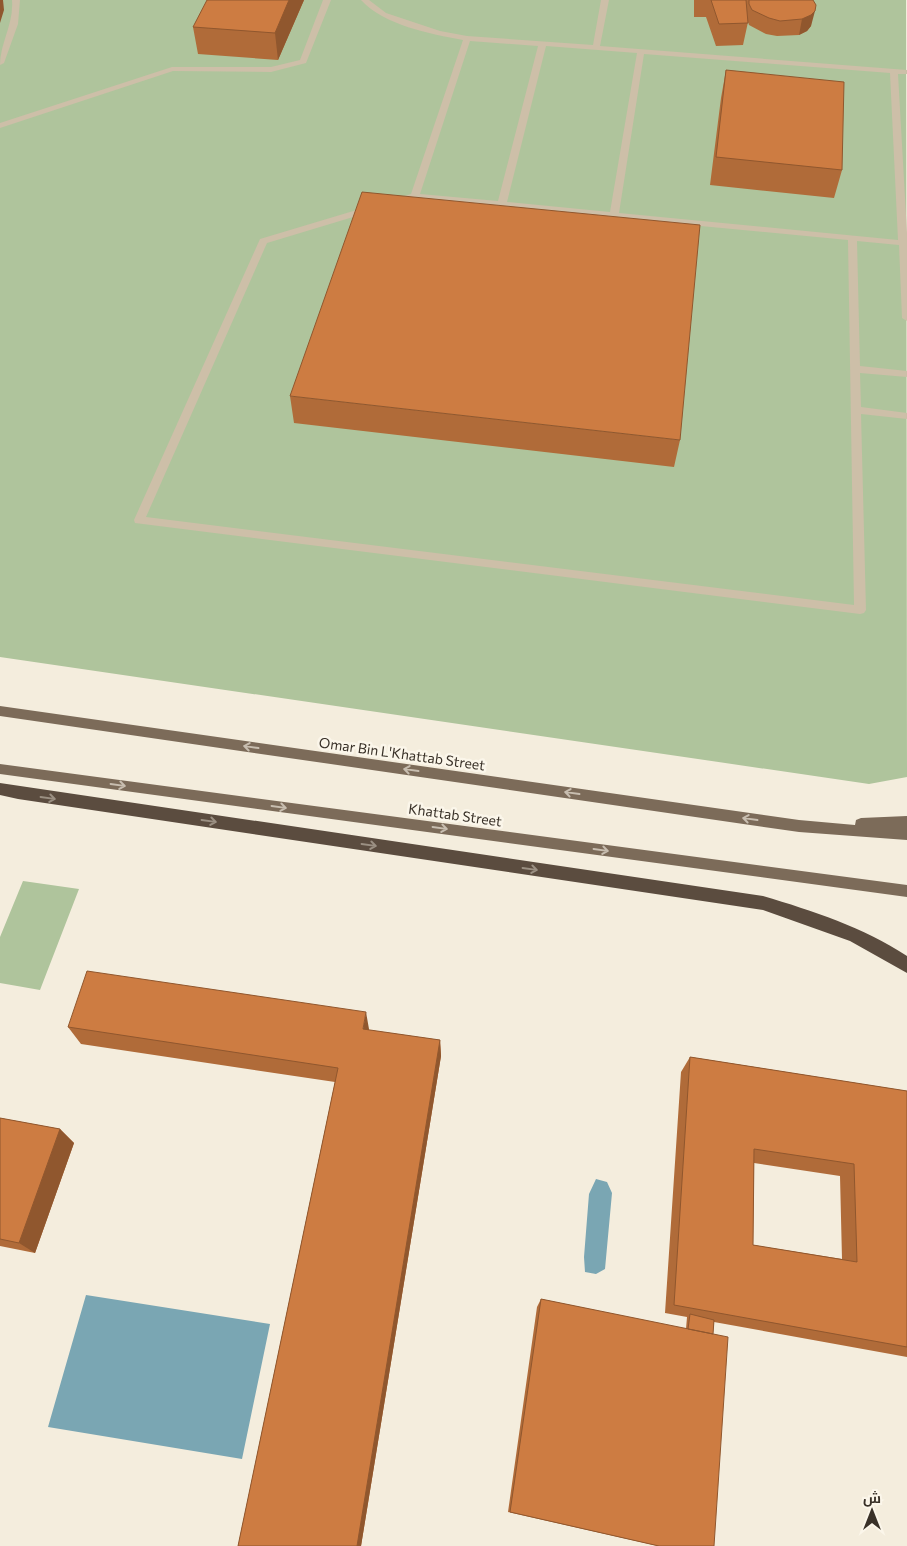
<svg xmlns="http://www.w3.org/2000/svg" width="907" height="1546" viewBox="0 0 907 1546" font-family="Commissioner,Cairo,sans-serif">
	<style>
		.green { fill: #afc49c }
		.water { fill: #7aa6b3 }
		.lines { fill: none; stroke-linecap: round; stroke-linejoin: round }
		.minor { fill: #cdbfa8; fill-rule: evenodd }
		.major { fill: #7c6b59; fill-rule: evenodd }
		.highway { fill: #5b4c3f; fill-rule: evenodd }
		.wall { fill: #b06b39; fill-rule: evenodd }
		.shaded-wall { fill: #90572e }
		.building { fill: #cd7c42; stroke: #90572e; fill-rule: evenodd }
		.oneway { stroke: #c8beb0 }
		.oneway2 { stroke: #9b9083 }
		.labels { text-anchor: middle; stroke-width: 5; stroke-linejoin: round; paint-order: stroke }
		.street-label { font-size: 14px; fill: #393128; stroke: #fbf6ea }
	</style>
	<rect width="100%" height="100%" fill="#f4eddd"/>
	<path class="green" d="M0 0H906L907 777 869 784 0 657Z
		M23 881 79 889 40 990 0 983V937Z"/>
	<path class="water" d="M596 1179 607 1182 612 1193 605 1269 596 1274 585 1272 584 1257 589 1194Z
		M86 1295 270 1324 242 1459 48 1427Z"/>
	<g class="lines">
		<path class="minor" d="M12 0H20L18 24 4 63 0 65C0 43 14 24 12 0Z
			M323 0H331L306 63 271 72 173 71 0 128V123L172 67H271L300 60Z
			M361 0H369L386 13 440 31 467 36 593 45 601 0H609L600 46 907 70V74H898L907 233V321L902 318 899 245 857 241 860 366 907 371V377L860 373 861 407 907 413V419L861 414 866 610 864 613 860 614 135 523 134 520 260 239 370 206 374 209 373 211 267 243 146 517 854 605 848 240 415 199 395 203V199L411 194 463 40C430 34 384 25 361 0ZM470 41 538 46 498 201 420 194ZM546 46 637 53 610 212 507 202ZM644 54 890 73 898 240 619 213Z"/>
		<path class="major" d="M0 706 799 820 855 825 856 820 861 818 907 816V828H900H907V840L799 832 0 716Z
			M0 764 907 885V897L0 774Z"/>
		<path class="highway" d="M0 783 763 896C813 911 863 927 907 956V973L850 941 763 910 18 799 0 795Z"/>
	</g>
	<path class="wall" d="M304 0 278 60 198 54 193 27Z
		M694 0H813L811 26 807 31 799 35 777 36 766 34 749 25 748 22 743 45 716 46 706 17H694Z
		M726 70 842 170 834 198 710 185 721 98Z
		M290 396 680 440 674 467 294 423Z
		M68 1027 369 1029V1030L440 1040 441 1056 361 1546H238L335 1082 81 1044Z
		M690 1057 907 1091V1357L714 1322 713 1334 714 1546H658L508 1512 537 1307 541 1299 686 1329 687 1317 665 1313 681 1072ZM754 1163 840 1176 842 1259 753 1245Z
		M0 1118 60 1129 74 1143 35 1253 0 1246Z"/>
	<path class="shaded-wall" d="M0 0H3L4 10 0 23Z
		M289 0H304L278 60 275 33Z
		M815 11 811 26 807 31 799 35 802 19Z
		M366 1012 369 1029 366 1045 363 1029Z
		M440 1040 441 1056 361 1546H357Z
		M60 1129 74 1143 35 1253 19 1243Z"/>
	<path class="building" d="M207 0H289L275 33 193 27Z
		M711 0H746L748 23 719 24Z
		M749 0H813L816 5 815 11 811 15 802 19 780 21 769 18 752 10 749 4Z
		M726 70 844 82 842 170 716 157Z
		M362 192 700 225 680 440 290 396Z
		M87 971 366 1012 363 1029 440 1040 357 1546H238L338 1068 68 1027Z
		M690 1057 907 1091V1347L674 1305ZM754 1149 854 1164 857 1262 753 1245Z
		M0 1118 60 1129 19 1243 0 1239Z
		M541 1299 728 1337 714 1546H659L510 1512Z
		M690 1314 714 1320 713 1334 688 1329Z"/>
	<defs><path id="oneway-shaft" d="M-6 0H5M1.5-3L5.5 0L1.5 3" fill="none" stroke-width="1.6" stroke-linecap="round" stroke-linejoin="round" transform="scale(1.25)"/></defs>
	<g class="oneway">
		<use href="#oneway-shaft" transform="translate(251 747) rotate(-172)"/>
		<use href="#oneway-shaft" transform="translate(411 770) rotate(-172)"/>
		<use href="#oneway-shaft" transform="translate(118 785) rotate(8)"/>
		<use href="#oneway-shaft" transform="translate(572 793) rotate(-172)"/>
		<use href="#oneway-shaft" transform="translate(279 807) rotate(8)"/>
		<use href="#oneway-shaft" transform="translate(750 819) rotate(-172)"/>
		<use href="#oneway-shaft" transform="translate(440 828) rotate(8)"/>
		<use href="#oneway-shaft" transform="translate(601 850) rotate(8)"/>
	</g>
	<g class="oneway2">
		<use href="#oneway-shaft" transform="translate(48 798) rotate(8)"/>
		<use href="#oneway-shaft" transform="translate(209 821) rotate(8)"/>
		<use href="#oneway-shaft" transform="translate(369 845) rotate(8)"/>
		<use href="#oneway-shaft" transform="translate(530 869) rotate(8)"/>
	</g>
	<g class="labels">
		<g class="street-label">
			<text transform="translate(402 754) rotate(8)" y="5">Omar Bin L'Khattab Street</text>
			<text transform="translate(455 815) rotate(8)" y="5">Khattab Street</text>
		</g>
	</g>
	<g transform="translate(872 1511)" stroke="#fbf6ea" stroke-width="4" paint-order="stroke">
	<path d="M0-4L9 19L0 12L-9 19Z" fill="#393128"/>
	<text y="-8" font-size="14" font-weight="bold" text-anchor="middle" fill="#393128">ش</text>
	</g>
</svg>
